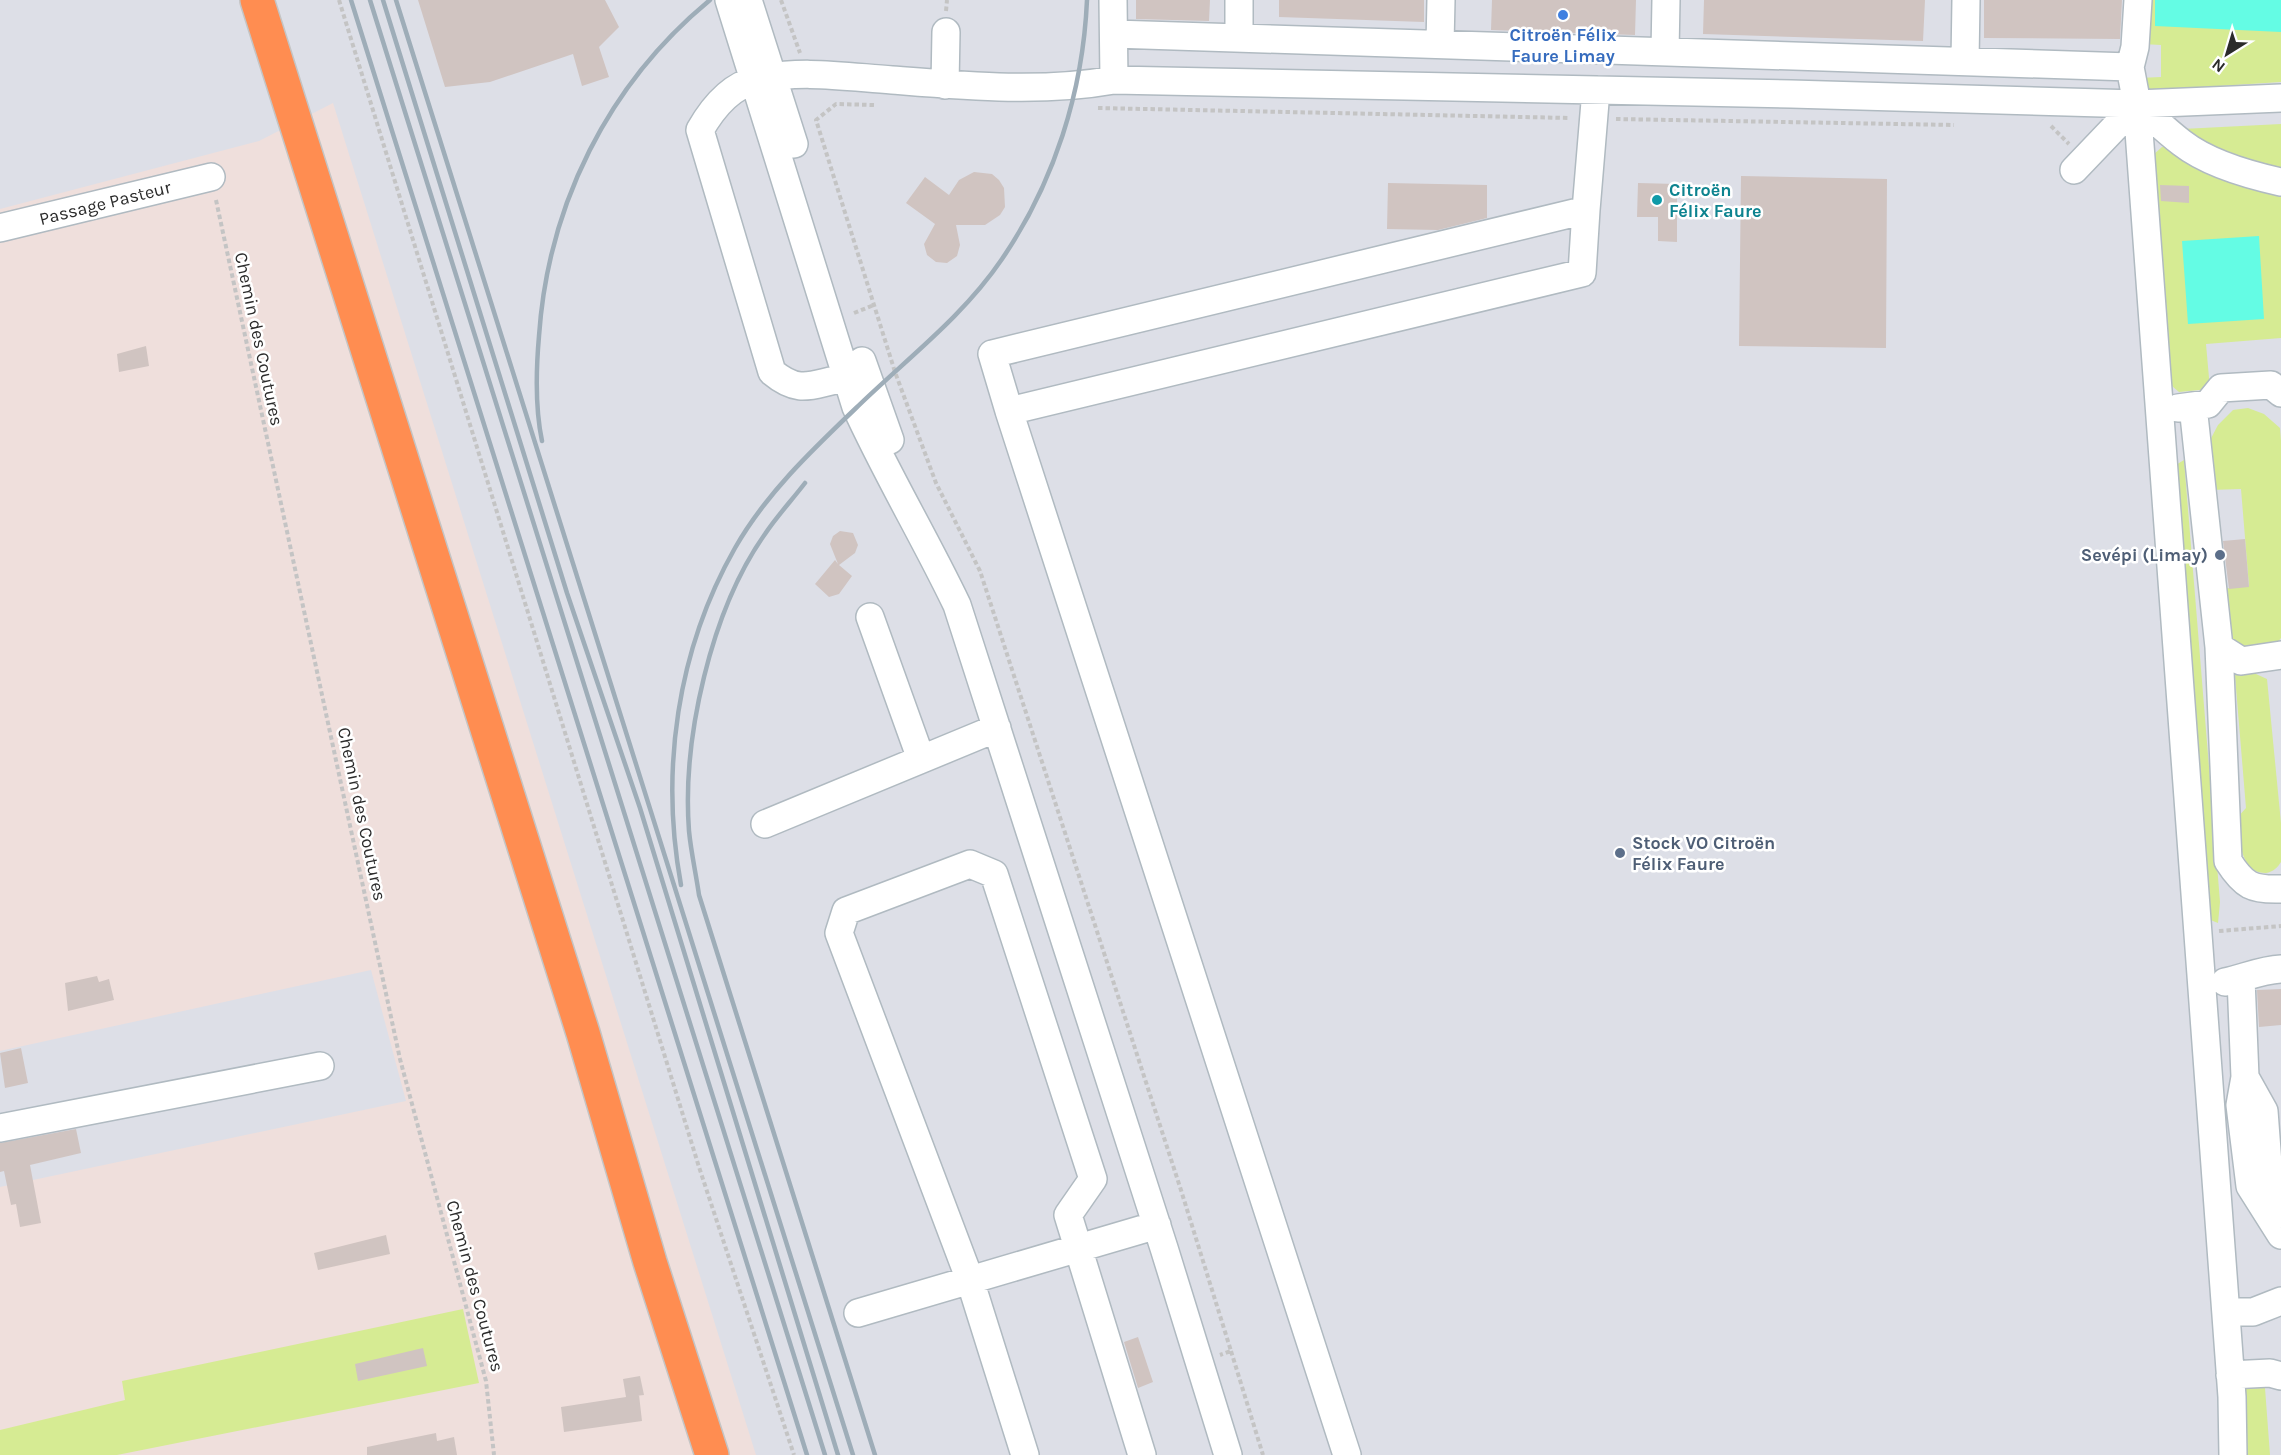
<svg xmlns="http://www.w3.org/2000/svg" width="2281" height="1455" viewBox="0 0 2281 1455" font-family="Karla,sans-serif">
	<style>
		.industrial { fill: #dddfe7 }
		.green { fill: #d6eb93 }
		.water { fill: #64fce4 }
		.building { fill: #d0c4c1 }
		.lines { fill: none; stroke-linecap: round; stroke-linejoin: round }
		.minor-casing { stroke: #b0bac1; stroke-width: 30 }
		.major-casing { stroke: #c4c4c4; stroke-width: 36 }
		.path { stroke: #c4c4c4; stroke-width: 4; stroke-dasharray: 4.5 3; stroke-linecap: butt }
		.minor { stroke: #fff; stroke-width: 27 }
		.major { stroke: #ff8d51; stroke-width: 33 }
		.rail { stroke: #9eadb8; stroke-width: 4.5 }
		.shop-dot { fill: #3f7fe0; stroke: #fff; stroke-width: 2 }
		.culture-dot { fill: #0f9aa8; stroke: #fff; stroke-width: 2 }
		.service-dot { fill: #5c6f8a; stroke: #fff; stroke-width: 2 }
		.labels { text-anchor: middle; stroke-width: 5; stroke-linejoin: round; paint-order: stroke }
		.shop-label { font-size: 18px; font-weight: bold; fill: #366cbe; stroke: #fff }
		.culture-label { font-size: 18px; font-weight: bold; fill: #0d838f; stroke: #fff; text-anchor: start }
		.street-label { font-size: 18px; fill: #2b2b2b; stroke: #fff }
		.service-label { font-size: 18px; font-weight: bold; fill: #4e5e75; stroke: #fff; text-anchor: end }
	</style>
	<rect width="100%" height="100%" fill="#efdfdc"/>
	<path class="industrial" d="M0 0H2281V1455H756L333 103 259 141 0 209Z
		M371 970 406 1101 0 1187V1051Z"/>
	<path class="green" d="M2143 0H2281V82L2141 91 2139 78 2161 77V45L2142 44Z
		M2281 124V174L2224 158 2182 129Z
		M2162 147H2172L2281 192V338L2206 344 2210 389 2179 392 2165 380 2153 155Z
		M2248 408 2264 414 2280 428 2281 441V638L2274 647 2255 653 2228 640 2220 589 2249 586 2241 489 2210 490 2207 446 2218 425 2233 410Z
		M2184 460 2220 902 2218 923 2208 919 2174 466Z
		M2234 664 2267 679 2281 823V862C2278 867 2273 872 2266 873 2240 874 2239 836 2236 819L2246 808Z
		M463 1309 479 1383 117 1455H0V1430L125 1400 122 1381Z
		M2265 1388 2270 1455H2247L2242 1389Z"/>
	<path class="water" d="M2155 0H2281V32L2155 26Z
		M2259 236 2264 319 2188 324 2182 241Z"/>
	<path class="building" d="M418 0H605L619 27 599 47 609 77 582 86 573 54 490 82 445 87Z
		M1136 0H1210L1209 21 1136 19Z
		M1279 0H1424V22L1279 17Z
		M1492 0H1636L1635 35 1491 30Z
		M1704 0H1925L1923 41 1703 34Z
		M1984 0H2122L2120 39 1984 38Z
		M974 172 992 174 999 180 1004 188 1005 207 1000 215 985 225H956L960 245 957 256 947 263 936 262 927 255 924 244 935 224 906 203 925 177 949 195 959 180Z
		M1741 176 1887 179 1886 348 1739 346Z
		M1388 183 1487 185V218L1438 230 1387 229Z
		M1638 183 1677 184V242L1658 241V217H1637Z
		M2160 185 2189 186V203L2161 201Z
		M146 346 149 366 119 372 117 354Z
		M840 531 853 533 858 545 855 553 839 565 852 576 839 594 829 597 815 584 835 560 838 564 830 544 833 536Z
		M2245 539 2249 587 2229 589 2223 541Z
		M97 976 99 982 109 979 114 1000 68 1011 65 983Z
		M2281 989V1025L2259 1027 2257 990Z
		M21 1048 28 1083 5 1088 0 1053Z
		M76 1129 81 1153 30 1165 41 1223 20 1227 16 1204 11 1205 4 1171 0 1172V1143Z
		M386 1235 390 1254 318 1270 314 1253Z
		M1138 1337 1153 1382 1138 1388 1124 1342Z
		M423 1348 427 1366 358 1381 355 1364Z
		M640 1376 644 1395 626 1397 623 1379Z
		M639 1395 642 1421 564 1432 561 1407Z
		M436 1433 437 1441 454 1437 457 1455H367V1447Z"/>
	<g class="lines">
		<g class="minor-casing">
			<path id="minor" d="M729 0 856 407C887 475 925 538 957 605L1164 1248 1228 1455
				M748 0 794 144
				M1113 0 1114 80
				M1114 34 2130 67 2137 104 2232 1397 2233 1455
				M1239 38V0
				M1440 44 1441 0
				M1665 52 1666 0
				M1965 61 1966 0
				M2130 67 2135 47 2138 0
				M945 85 946 32
				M2137 104C2152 117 2166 131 2182 143 2209 164 2249 175 2281 182
				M2074 170 2137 104
				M1586 210 1582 273 1009 411 992 354 1586 210 1596 90
				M0 228 211 177
				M862 361 890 440
				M847 378C814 382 802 397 772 372L700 130C712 109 730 86 756 80 799 69 848 77 892 80 966 86 1041 93 1114 80L1791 94 2137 104 2281 98
				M2193 406 2219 647 2241 661 2281 655
				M2178 408 2208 404 2221 388 2271 385 2281 393
				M1009 411 1347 1455
				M870 617 921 759
				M2219 647 2228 861C2244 886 2252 890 2281 889
				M765 824 997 728
				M2241 979 2245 1077 2240 1105 2250 1186 2281 1235
				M2225 982C2244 978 2261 970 2281 969
				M2245 1077 2264 1111 2272 1217
				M0 1128 320 1066
				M2226 1312H2253L2281 1301
				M858 1313 1157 1225
				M2230 1375 2270 1373 2281 1376
				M1025 1455 970 1280 839 933 846 911 970 864 994 874 1093 1179 1068 1215 1142 1455"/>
		</g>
		<g class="major-casing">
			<path id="major" d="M257 0 583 1033 650 1262 712 1455"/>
		</g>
		<path class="path" d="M339 0 699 1167 794 1455
			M781 0 800 53
			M946 11 947 0
			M874 105 836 104 816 120 895 372 936 483 980 571 1180 1187 1231 1351 1220 1355
			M1098 108 1570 118
			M1616 119 1954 125
			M2051 126 2069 144
			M216 200 400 1059 486 1381 494 1455
			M854 313 874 305
			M2219 931 2281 926
			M1231 1351 1263 1455"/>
		<use href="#minor" class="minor"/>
		<use href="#major" class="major"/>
		<path class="rail" d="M351 0 807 1455
			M370 0 825 1455
			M383 0 567 593 640 808 838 1455
			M396 0 853 1455
			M542 441C535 408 536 370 539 336 548 205 608 84 710 0
			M805 483C792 500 777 516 765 534 711 610 682 739 689 831 691 852 696 874 699 895L875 1455
			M681 885C660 771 677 650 735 548 765 495 811 451 855 409 905 360 962 318 1002 259 1054 183 1083 92 1087 0"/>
	</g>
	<circle class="shop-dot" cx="1563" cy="15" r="6"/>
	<circle class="culture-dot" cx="1657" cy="200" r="6"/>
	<g class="service-dot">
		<circle cx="2220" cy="555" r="6"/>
		<circle cx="1620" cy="853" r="6"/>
	</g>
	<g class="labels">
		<g class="shop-label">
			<text x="1563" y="41">Citroën Félix<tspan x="1563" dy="21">Faure Limay</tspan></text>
		</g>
		<g class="culture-label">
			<text x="1669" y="196">Citroën<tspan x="1669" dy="21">Félix Faure</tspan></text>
		</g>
		<g class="street-label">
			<text transform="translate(105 203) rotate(-14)" y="6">Passage Pasteur</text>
			<text transform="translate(259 339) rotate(78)" y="6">Chemin des Coutures</text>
			<text transform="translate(362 814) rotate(78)" y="6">Chemin des Coutures</text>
			<text transform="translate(475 1286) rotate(75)" y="6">Chemin des Coutures</text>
		</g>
		<g class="service-label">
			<text x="2208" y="561">Sevépi (Limay)</text>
			<text x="1632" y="849" text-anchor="start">Stock VO Citroën<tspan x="1632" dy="21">Félix Faure</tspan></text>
		</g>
	</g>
	<g transform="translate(2227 54) rotate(217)" stroke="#ffffff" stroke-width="4.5" paint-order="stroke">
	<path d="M0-4.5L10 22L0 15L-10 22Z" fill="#2b2b2b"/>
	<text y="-9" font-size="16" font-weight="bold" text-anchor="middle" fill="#2b2b2b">N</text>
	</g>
</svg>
